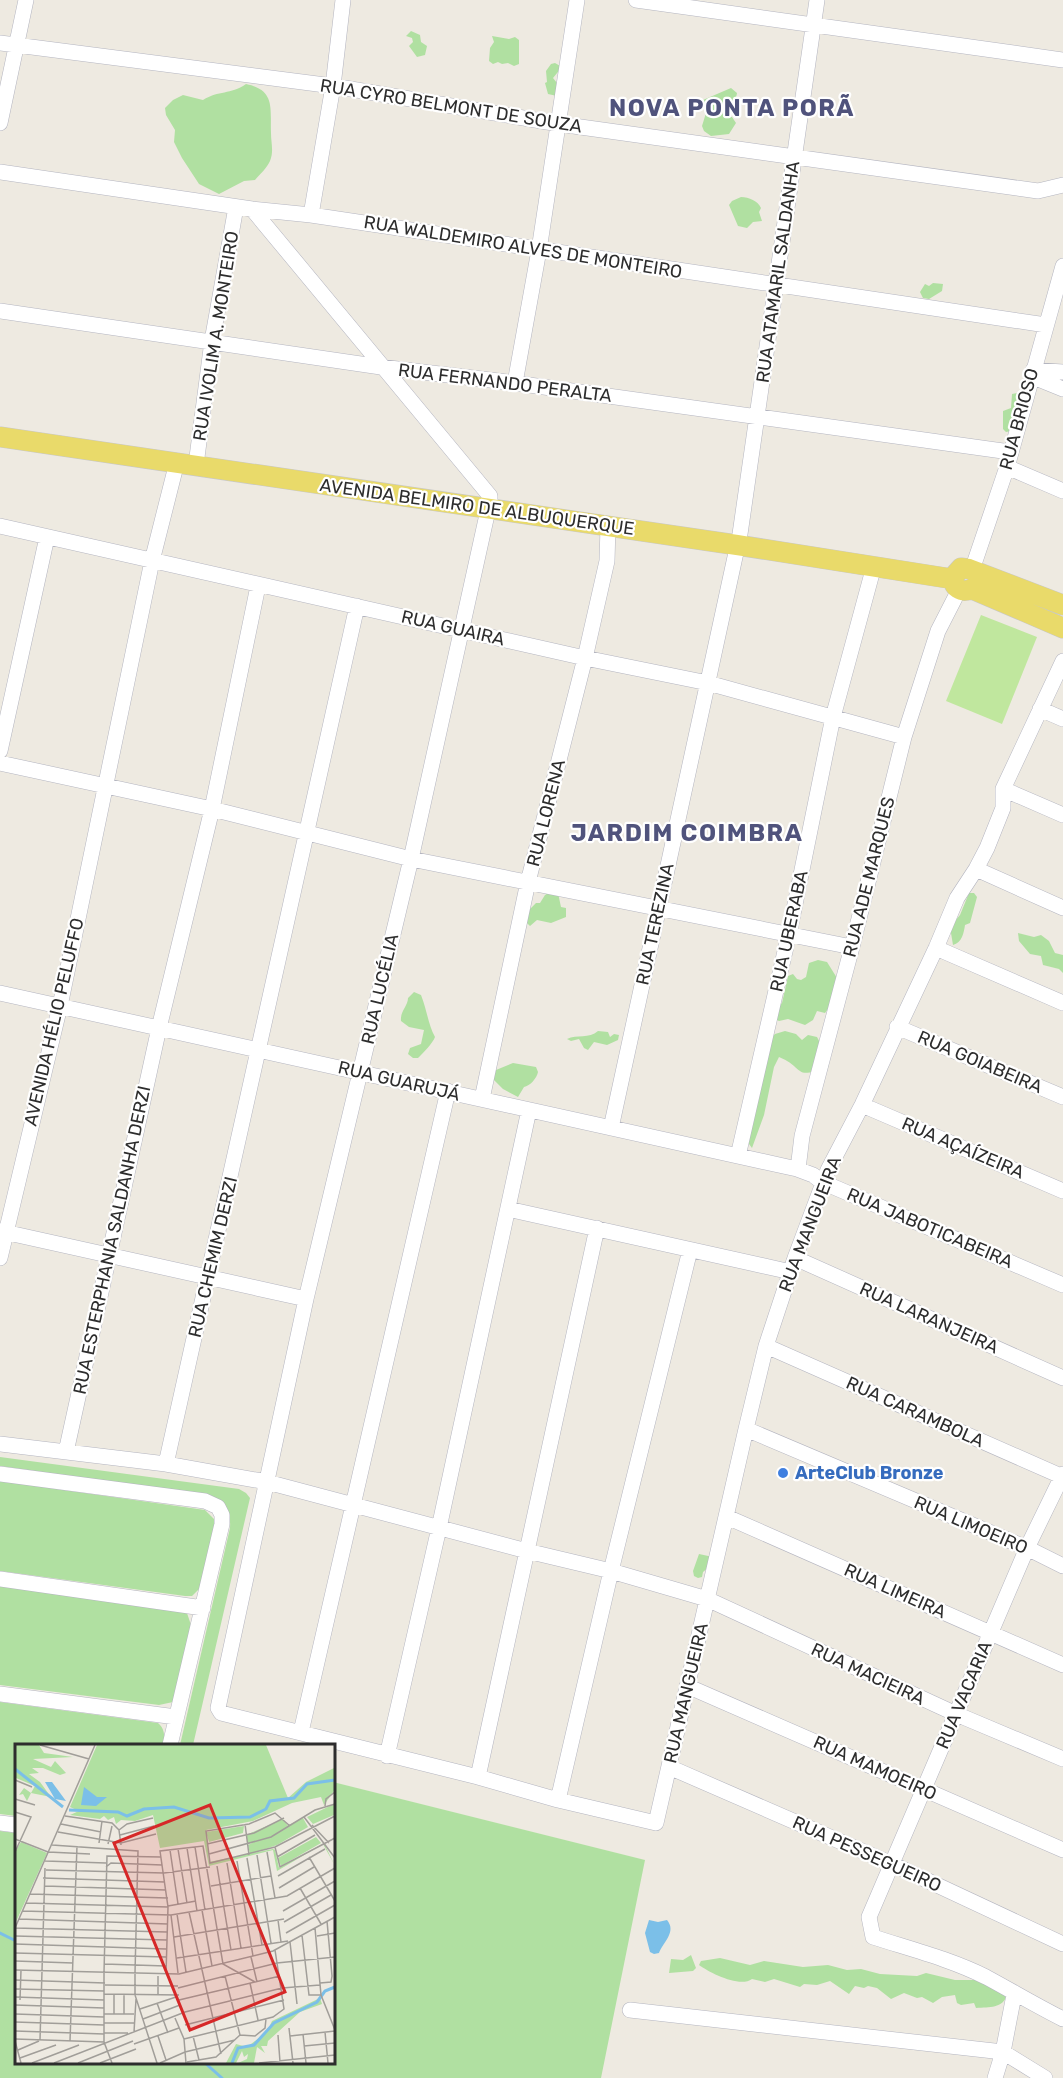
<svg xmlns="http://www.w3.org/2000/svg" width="1063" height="2078" viewBox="0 0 1063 2078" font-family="Rubik,sans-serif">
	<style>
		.green { fill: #b0e0a1 }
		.pitch { fill: #c0e79e }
		.water { fill: #7bbfe8 }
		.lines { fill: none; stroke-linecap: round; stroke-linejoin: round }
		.stream { stroke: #7bbfe8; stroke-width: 3 }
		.minor-casing { stroke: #b4b5c0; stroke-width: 16 }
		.major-casing { stroke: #c8c8c8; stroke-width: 21 }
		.minor { stroke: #fff; stroke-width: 15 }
		.major { stroke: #e9da6a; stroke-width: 20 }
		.shop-dot { fill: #3f7fe0; stroke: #fff; stroke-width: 2 }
		.labels { text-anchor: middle; stroke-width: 4.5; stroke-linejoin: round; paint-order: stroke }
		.street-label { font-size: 18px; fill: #2d2d2d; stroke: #fff }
		.shop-label { font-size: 18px; font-weight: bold; fill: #366cbe; stroke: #fff; text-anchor: start }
		.district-label { font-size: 24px; font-weight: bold; letter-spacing: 1.5px; fill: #50537c; stroke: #fff }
		.inset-river { fill: none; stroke: #7bbfe8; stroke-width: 3 }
		.inset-road { fill: none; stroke: #a19e99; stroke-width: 1.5 }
		.view { fill: #d62828; fill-opacity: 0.15; stroke: #d62828; stroke-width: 3 }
		.inset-edge { fill: none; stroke: #2d2d2d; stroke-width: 3 }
	</style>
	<rect width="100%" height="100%" fill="#eeeae1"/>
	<path class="green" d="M411 31 420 35 421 42 427 46 425 55 417 57 409 46 413 42 412 38 406 36Z
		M492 36 509 39 515 37 519 40V64L514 66 508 63 502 64 498 62 493 64 489 61 490 48 494 42Z
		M555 63 562 67 553 78 557 83V96L548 94 545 83 547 82 546 71 551 64Z
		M246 84C276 90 270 109 271 133 271 143 274 151 270 161 267 168 260 174 255 180L244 181 219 194 199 184 182 158 174 142 175 130 166 115 165 108 173 100 183 95 203 100C219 90 230 95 246 84Z
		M731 88 737 93C735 106 729 106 717 107L715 111 732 117 736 123 729 134 711 136 704 131 702 126 706 113 702 105 703 100Z
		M741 197C749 197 758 201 761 208L759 212 762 221 753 222 747 228 738 226 729 205 732 201Z
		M933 283 943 284 942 291 929 299 923 298 920 292 925 284 929 286Z
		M1017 393 1021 396 1016 403 1018 407 1011 431 1006 432 1003 429V411L1011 408 1012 394Z
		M550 892 558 893 561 907 566 908V917L551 923 537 920 530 926 527 923 526 913 536 903H540L545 895Z
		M969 893H974L977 897 970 923 965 925C964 932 962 943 953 945L950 927 960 915Z
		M1018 933 1034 937 1041 935 1049 941 1055 953 1063 955V973L1059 969 1043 965 1041 956 1030 954 1019 941Z
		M818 960 827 962 837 978C833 990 833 1004 825 1013L817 1011 813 1020 805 1025 788 1019 779 1021 773 1018 774 1010 782 1003 788 976 793 974 797 979 801 980 806 977 809 963Z
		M414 992 421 995C427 1010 428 1024 435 1037 433 1043 423 1053 418 1058H413L408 1054 410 1048 421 1044 424 1030 409 1027 401 1021C400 1011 408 1006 408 998Z
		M598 1031 608 1032 610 1037 614 1034 619 1035 618 1040 607 1045 594 1042 588 1050 584 1048 579 1039 571 1041 567 1039C577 1034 589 1039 598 1031Z
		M785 1031 796 1034 802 1040 808 1035 817 1037 827 1056 829 1066C792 1081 806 1068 779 1057L774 1067 764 1115 752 1148 746 1140 767 1042 775 1034Z
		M513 1063 536 1067 538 1072C537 1078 530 1086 524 1087L518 1097 503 1089 493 1079 496 1070Z
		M0 1457 239 1489 246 1493 250 1498 193 1745H180L230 1528C231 1510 226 1503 210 1496L0 1466Z
		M0 1481 205 1510 214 1519V1527L201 1587 192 1596H185L0 1571Z
		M699 1554 713 1557 710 1566 703 1572 702 1577 698 1578 694 1576 693 1571Z
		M0 1586 187 1613 191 1625 173 1702 159 1705 0 1685Z
		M0 1702 158 1723C165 1729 165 1736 163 1745H16V1816L0 1814Z
		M333 1782 645 1860 601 2078H0V1831L16 1833V2062H333Z
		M691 1955 696 1968 693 1971 669 1973 671 1959 683 1960Z
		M720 1958 750 1965 764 1961 803 1967 828 1965 847 1970 861 1969 880 1974 917 1976 926 1973 955 1980H979L1008 1994C1002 2009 990 2007 976 2008L974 2003 961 2005 957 2003 955 1995 942 1997 933 2003 922 1997 917 1998 904 1993 891 1999 877 1988 868 1986 864 1988 855 1986 849 1994 830 1981 817 1985 804 1984 800 1987 774 1979 765 1982 752 1979C740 1988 710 1973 699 1965L701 1961Z"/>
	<path class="pitch" d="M981 615 1037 637 1002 724 946 701Z"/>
	<path class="water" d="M649 1920 658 1922 667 1920C677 1932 663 1942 659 1953L654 1954 650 1952 645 1933Z"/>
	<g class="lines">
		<path class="stream" d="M0 1933 16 1941
			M204 2062 222 2078"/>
		<g class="minor-casing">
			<path id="minor" d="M636 0 1063 60
				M0 43 333 86 559 124 1038 191 1063 185
				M0 123 26 0
				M0 172 252 209 311 215 1046 325
				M252 209 490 496V501L411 859 306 1299 218 1708 221 1713 478 1777 558 1800 656 1823 746 1429 766 1346 795 1258 828 1170 862 1105 936 948 957 898 976 869 987 848 1003 808V789L1063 661
				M311 215 333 86 343 0
				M0 311 381 367 515 383 1010 452
				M1033 370 1063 372
				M1031 376 1063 389
				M515 383 539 250 577 0
				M196 465 212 341 236 207
				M1007 467 1063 491
				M0 526 585 658 708 683 904 737
				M972 570 1007 467 1063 266
				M1040 709 1063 719
				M0 751 47 537
				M0 763 212 809 411 859 852 947
				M1003 789 1063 815
				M976 869 1063 908
				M936 948 1063 1003
				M0 993 797 1169 813 1175 822 1182 1063 1285
				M897 1027 1063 1097
				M482 1099 528 882 585 658 607 561 608 526
				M862 1105 1063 1191
				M611 1128 740 534 817 0
				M738 1156 789 934 833 717 874 566
				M798 1169 802 1136 852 947 904 737 938 631 959 590
				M508 1209 791 1272
				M0 1231 306 1299
				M0 1258 60 1006 152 561 177 462
				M795 1258 1063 1378
				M766 1346 1063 1477
				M746 1429 1027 1548 1063 1566
				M0 1444 166 1464 267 1482 527 1551 611 1571 707 1599 956 1714 1063 1759
				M66 1452 159 1028 212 809 258 586
				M166 1464 357 606
				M0 1474 205 1501 218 1507 222 1515V1524L170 1745
				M1063 1474 1027 1548 869 1917 873 1937C910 1949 950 1959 986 1977 1012 1991 1037 2006 1063 2019
				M727 1517 1063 1665
				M0 1579 203 1608
				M687 1686 1063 1850
				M0 1694 176 1717
				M301 1732 448 1091
				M387 1756 439 1528 529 1110
				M669 1767 892 1864 1063 1944
				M478 1777 597 1228
				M558 1800 611 1571 690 1250
				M0 1823 16 1825
				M630 2010 1003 2052 1045 2078
				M995 2078 1003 2052 1014 1995"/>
		</g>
		<g class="major-casing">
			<path id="major" d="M0 437 737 545 953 579
				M1063 605 969 569 961 568 954 576C952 588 961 593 972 589L1063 628"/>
		</g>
		<use href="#minor" class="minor"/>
		<use href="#major" class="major"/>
	</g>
	<circle class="shop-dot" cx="783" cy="1473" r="6"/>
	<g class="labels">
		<g class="street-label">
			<text transform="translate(451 106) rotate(9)" y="6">RUA CYRO BELMONT DE SOUZA</text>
			<text transform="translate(523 247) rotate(9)" y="6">RUA WALDEMIRO ALVES DE MONTEIRO</text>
			<text transform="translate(778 272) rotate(-82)" y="6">RUA ATAMARIL SALDANHA</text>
			<text transform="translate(216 336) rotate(-81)" y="6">RUA IVOLIM A. MONTEIRO</text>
			<text transform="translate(505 383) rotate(7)" y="6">RUA FERNANDO PERALTA</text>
			<text transform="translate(1019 419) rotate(-75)" y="6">RUA BRIOSO</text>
			<text transform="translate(477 507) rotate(8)" y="6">AVENIDA BELMIRO DE ALBUQUERQUE</text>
			<text transform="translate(453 628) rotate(13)" y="6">RUA GUAIRA</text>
			<text transform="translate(546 813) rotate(-76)" y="6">RUA LORENA</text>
			<text transform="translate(869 877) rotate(-76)" y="6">RUA ADE MARQUES</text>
			<text transform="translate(655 924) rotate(-78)" y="6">RUA TEREZINA</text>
			<text transform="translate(789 931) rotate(-78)" y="6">RUA UBERABA</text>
			<text transform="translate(380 989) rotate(-77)" y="6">RUA LUCÉLIA</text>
			<text transform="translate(54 1022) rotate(-77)" y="6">AVENIDA HÉLIO PELUFFO</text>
			<text transform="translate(980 1062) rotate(23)" y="6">RUA GOIABEIRA</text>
			<text transform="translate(399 1081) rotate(13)" y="6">RUA GUARUJÁ</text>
			<text transform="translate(963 1148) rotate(23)" y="6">RUA AÇAÍZEIRA</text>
			<text transform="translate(810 1224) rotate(-69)" y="6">RUA MANGUEIRA</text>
			<text transform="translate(930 1228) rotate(23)" y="6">RUA JABOTICABEIRA</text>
			<text transform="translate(112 1240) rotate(-78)" y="6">RUA ESTERPHANIA SALDANHA DERZI</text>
			<text transform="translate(213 1257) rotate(-77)" y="6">RUA CHEMIM DERZI</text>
			<text transform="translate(929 1318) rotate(24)" y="6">RUA LARANJEIRA</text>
			<text transform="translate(915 1412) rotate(24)" y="6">RUA CARAMBOLA</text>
			<text transform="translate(971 1525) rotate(23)" y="6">RUA LIMOEIRO</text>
			<text transform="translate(895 1591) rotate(24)" y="6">RUA LIMEIRA</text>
			<text transform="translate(868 1674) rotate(25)" y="6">RUA MACIEIRA</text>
			<text transform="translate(686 1693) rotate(-77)" y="6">RUA MANGUEIRA</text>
			<text transform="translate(964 1695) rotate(-67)" y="6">RUA VACARIA</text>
			<text transform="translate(875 1768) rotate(24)" y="6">RUA MAMOEIRO</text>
			<text transform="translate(867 1854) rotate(24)" y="6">RUA PESSEGUEIRO</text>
		</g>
		<g class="shop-label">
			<text x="795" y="1479">ArteClub Bronze</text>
		</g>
		<g class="district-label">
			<text x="732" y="116">NOVA PONTA PORÃ</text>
			<text x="687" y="841">JARDIM COIMBRA</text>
		</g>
	</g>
	<g transform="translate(15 1744)">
		<rect width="320" height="320" fill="#eeeae1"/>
		<path d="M0 1H24L29 9 58 13 18 15 36 23 40 17 51 29 45 31 28 24H17L24 29 14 30 25 38 36 53 16 49 12 57 8 50 4 51 9 44 16 49 20 42 1 34ZM82 1H251L273 54 291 38 319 24V47L309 61 306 53 277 59 238 77 191 86 194 118 258 105 260 106 264 124 309 99 319 120 308 100 262 127 258 106 194 122 189 97 145 104 138 71 120 77 106 76 101 80 99 73 93 76 89 72 85 75 55 71 64 67 55 63ZM319 60V71L298 80 292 73ZM288 74 293 83 262 101 235 110 233 101ZM268 75 273 82 268 87 233 100 231 91ZM229 82 228 89 194 98 191 88ZM301 93 306 99 266 122 263 114ZM6 98 32 109 0 180V108ZM305 254 307 260 285 268 253 297 252 302H246L250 309 242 303 239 319H223L232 315 233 310 229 313 227 307 221 319H211L221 300 232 303 252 288 257 277Z" fill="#b0e0a1"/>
		<path d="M30 38H37L51 57 40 55ZM69 43 82 53H92L81 62 66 61Z" fill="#7bbfe8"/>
		<path class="inset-river" d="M0 25 48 63M54 66 103 68 112 72 129 65 159 63 194 74 235 73 251 65 255 57 279 54 292 40 320 36M217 319 223 304 239 301 259 279 302 258 310 247 320 243"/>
		<path class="inset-road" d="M25 1 74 15M0 36 17 43M0 55 20 61M310 62 311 55 320 48M0 68 16 73 0 108M50 72 97 79 104 86M289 73 320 114M46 80 86 88M230 80 234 111M297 81 314 99M275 82 260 69 234 80 191 87 195 119 260 103 320 72M43 88 106 99 141 90M105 91 139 82M0 95 33 108 75 110M84 99 87 77M93 100 97 82M192 100 239 89 269 74M37 101 123 107 120 229M106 101 104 86 112 80 138 74M180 103 190 166M260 103 265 123 320 94M172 104 182 167M163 105 172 159M155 106 163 160M252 108 260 154M194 110 256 93 300 66 320 60M242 111 256 199M262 113 300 91M294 113 320 157M232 114 247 201M30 117 91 119M222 117 238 212M212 119 226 204M202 122 216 206M91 123 96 119 147 121M31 126 149 129 195 123M263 132 310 105M28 134 150 138M30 142 151 146M196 142 256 132M264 144 299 123M285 144 306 180M15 150 153 154M11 159 153 163M153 162 181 157M187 166 197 222M7 167 156 171 272 152 320 124M268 167 320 137M174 168 206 310M162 170 171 228M156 171 163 229M4 175 153 180M263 176 266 198M269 178 316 151M0 184 152 188M0 184 80 1M300 184 306 251 320 286M271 189 320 161M287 191 294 251H306M0 192 152 196M302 192 320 189M159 193 269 175M275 198 282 260M0 200 151 205M0 209 151 213M236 213 242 238M162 214 273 197M0 217 58 219M89 220 151 222M0 226 164 230 258 207 320 173M89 228 92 112 146 113M89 228V298L97 319M120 229V251L142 319M151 230 153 163 145 107 188 102 208 220 240 238M143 232V251M210 232 225 291M0 236 90 239M235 239 243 276M305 239 316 238 317 232 312 177M90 241 163 242M163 244 262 219 320 213M0 245 89 247M89 250 164 251M0 253 89 256M5 256 6 226M164 256 265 232M142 259 153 289M0 261 89 264M125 265 161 253M0 270 89 273M89 270H119M99 270V250M109 270V251M160 274 169 295 171 319M128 275 165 261M0 278 89 281M89 279H119M170 281 269 256M274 284 278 319M0 287 89 290M119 288 121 255M310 288 313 319M89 289H113M288 290 291 319M225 291 240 292 250 284 251 275M263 291 265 318M143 292 151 316M178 292 184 316M275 292 320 287M0 295 89 298M169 295 258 273 269 265 260 206M25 296 30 124M0 297 6 319M55 297 62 102M119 300 164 284M289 302 320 299M3 306 24 297M5 314 41 301M172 318 201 313 225 291M17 319 64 301M39 319 170 268 267 244 305 241M63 319 118 297M85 319 121 305M145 319 170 308 220 296M244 319 320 311"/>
		<path class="view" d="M195 61 270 248 175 286 99 99Z"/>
		<rect width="320" height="320" class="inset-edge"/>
	</g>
</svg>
